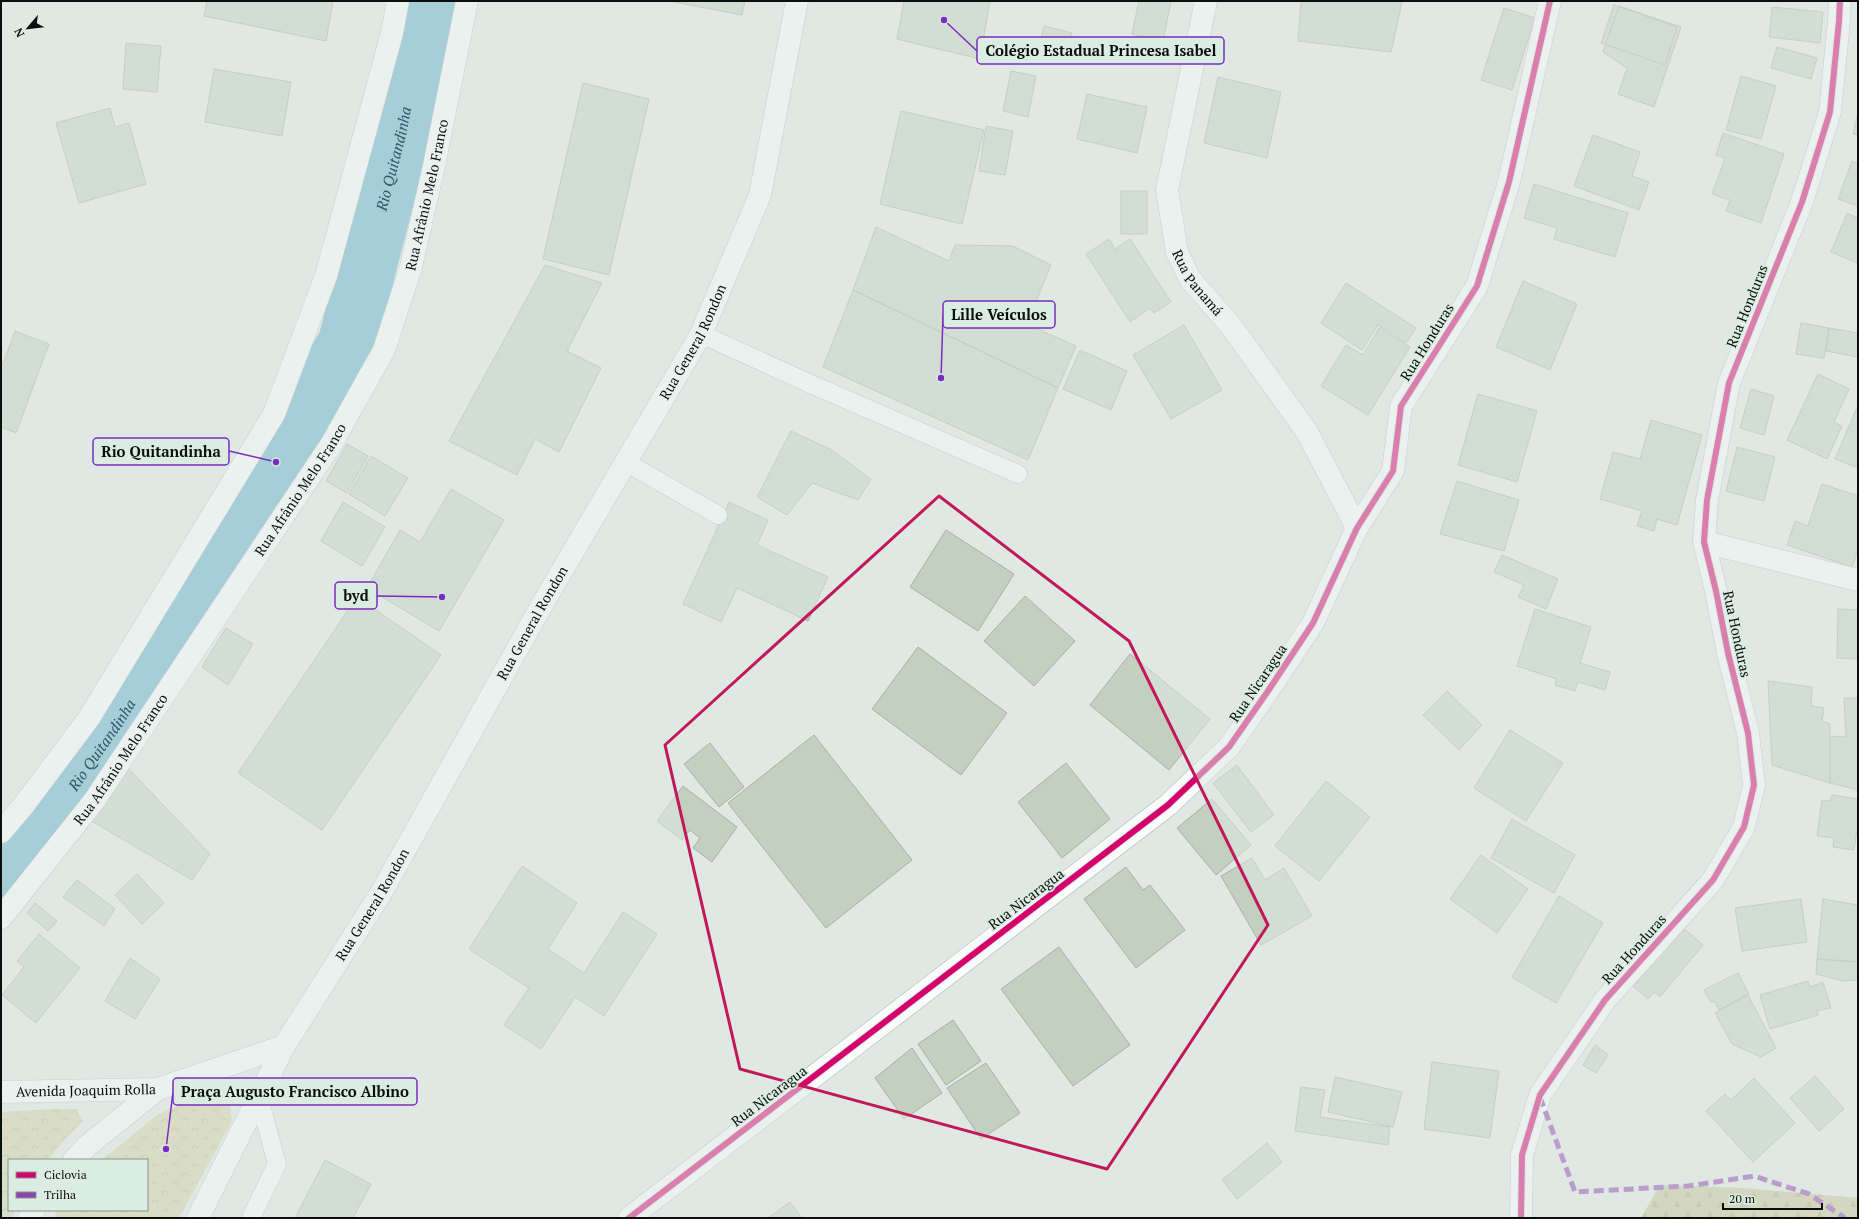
<svg xmlns="http://www.w3.org/2000/svg" width="1859" height="1219" viewBox="0 0 1859 1219" font-family="'PT Serif',serif">
	<style>
		.forest { fill: url(#forest-firs) }
		.park { fill: url(#park-crowns) }
		.lines { fill: none; stroke-linecap: round; stroke-linejoin: round }
		.river { stroke: #60b0c9; stroke-width: 59 }
		.building { fill: #c4d0bf; stroke: #aaafab }
		.lane-casing { stroke: #adb4b0; stroke-width: 19 }
		.street-casing { stroke: #adb4b0; stroke-width: 23 }
		.secondary-casing { stroke: #adb4b0; stroke-width: 23 }
		.lane { stroke: #fafcfb; stroke-width: 18 }
		.street { stroke: #fafcfb; stroke-width: 22 }
		.secondary { stroke: #fafcfb; stroke-width: 22 }
		.quiet { stroke: #8e44ad; stroke-width: 5; stroke-dasharray: 10 5; stroke-linecap: butt }
		.cycleway-casing { stroke: #dbece3; stroke-width: 8 }
		.cycleway { stroke: #d6006c; stroke-width: 6 }
		.marked { fill: none; stroke: #c2185b; stroke-width: 3; stroke-linejoin: round }
		.labels { text-anchor: middle; stroke-width: 3.5; stroke-linejoin: round; paint-order: stroke }
		.street-label { font-size: 14px; fill: #090f0c; stroke: #dbece3 }
		.water-label { font-size: 15px; font-style: italic; fill: #2b5768; stroke: #dbece3 }
		.leader { fill: none; stroke: #7b2cbf; stroke-width: 1.5 }
		.callout-dot { fill: #7b2cbf; stroke: #dbece3; stroke-width: 1.5 }
		.callout { fill: #dbece3; stroke: #7b2cbf; stroke-width: 1.5 }
		.callout-label { font-size: 15px; text-anchor: middle; font-weight: bold; fill: #090f0c }
	</style>
	<defs>
		<pattern id="forest-firs" width="22" height="20" patternUnits="userSpaceOnUse"><rect width="22" height="20" fill="#c7c492"/><path d="M5 1l3.5 6h-7zM16 11l3.5 6h-7z" fill="#aaa77d"/></pattern>
		<pattern id="park-crowns" width="20" height="18" patternUnits="userSpaceOnUse"><rect width="20" height="18" fill="#d3d0a3"/><path d="M2 6a3 3 0 1 1 6 0M12 15a3 3 0 1 1 6 0" fill="none" stroke="#b4b18b"/></pattern>
	</defs>
	<rect width="100%" height="100%" fill="#dfe8e3"/>
	<path class="forest" d="M1660 1185 1744 1188 1858 1198V1218H1641Z"/>
	<path class="park" d="M204 1094H215L230 1107 232 1121 179 1218H54L57 1210H147V1160H102L157 1115Z
		M53 1109H76L83 1121 57 1148 48 1160H9V1210H16L12 1218H1V1112Z"/>
	<g class="lines">
		<path class="river" id="s1" d="M1 885 17 868 119 722 347 344 401 135 426 1"/>
	</g>
	<path class="building" d="M207 1H333L326 41 204 16Z
		M669 1H745L742 15Z
		M904 1H990L980 59 897 39Z
		M1139 1H1171L1163 41 1132 34Z
		M1301 1H1394L1402 2 1391 52 1298 41Z
		M1614 5 1677 27 1665 65 1601 43Z
		M1619 6 1681 27 1654 107 1618 94 1627 68 1603 52Z
		M1772 7 1823 12 1820 43 1769 37Z
		M1504 8 1535 18 1512 90 1481 80Z
		M1044 26 1072 33 1067 49 1040 42Z
		M126 43 161 46 157 92 123 89Z
		M1777 47 1817 58 1811 79 1771 68Z
		M214 69 291 82 282 136 205 122Z
		M1011 71 1036 76 1028 117 1003 111Z
		M1741 76 1776 86 1761 139 1726 130Z
		M1218 77 1281 92 1267 158 1204 143Z
		M583 83 649 99 609 275 543 259Z
		M1087 94 1147 107 1137 153 1077 139Z
		M110 108 115 127 129 123 146 184 79 203 56 123Z
		M901 111 984 130 962 224 880 204Z
		M1858 113V135L1853 134Z
		M986 126 1013 131 1005 175 979 171Z
		M1723 133 1784 154 1761 223 1726 211 1730 200 1712 194 1725 158 1716 155Z
		M1593 135 1640 152 1632 176 1649 182 1639 210 1574 186Z
		M1852 161 1858 164V206L1838 199Z
		M1534 184 1628 213 1615 257 1554 239 1557 228 1524 218Z
		M1121 191H1147V234H1121Z
		M1847 213 1858 218V263L1831 252Z
		M876 227 949 261 955 245 1013 246 1051 265 1027 324 1076 346 1058 388 853 290Z
		M1109 239 1115 249 1130 239 1171 302 1154 313 1150 308 1130 322 1086 254Z
		M545 265 602 283 567 351 601 368 559 452 535 439 517 475 449 441Z
		M1523 281 1577 304 1550 370 1496 347Z
		M1346 283 1416 328 1406 343 1378 325 1362 350 1321 323Z
		M853 290 1058 388 1028 460 823 367Z
		M1801 323 1829 328 1824 358 1796 354Z
		M1184 325 1222 390 1171 419 1133 355Z
		M1379 328 1410 347 1368 415 1321 386 1346 345 1363 355Z
		M1829 328 1858 333V357L1826 351Z
		M15 331 49 344 16 433 1 427V363L3 364Z
		M1080 350 1127 371 1111 410 1063 389Z
		M1818 374 1849 389 1834 422 1842 426 1827 459 1787 440Z
		M1751 389 1774 396 1764 435 1740 428Z
		M1478 394 1537 411 1517 482 1458 465Z
		M1858 405V468L1835 459Z
		M1651 420 1702 435 1677 525 1657 519 1654 531 1637 526 1642 511 1600 499 1613 452 1640 459Z
		M791 431 830 449 871 479 858 500 812 483 787 515 757 497Z
		M347 444 368 456 347 493 326 481Z
		M1737 447 1775 457 1764 501 1726 491Z
		M371 456 408 478 385 516 349 494Z
		M1457 481 1519 500 1504 551 1440 534Z
		M1822 484 1858 496V550L1852 567 1787 545 1795 521 1808 526Z
		M451 489 504 520 439 631 367 588 400 530 420 542Z
		M343 502 385 527 362 566 321 541Z
		M729 502 768 520 757 545 828 577 808 621 737 588 721 622 683 604Z
		M946 530 1014 574 978 631 910 587Z
		M1502 555 1558 579 1546 609 1518 597 1524 585 1494 572Z
		M1025 596 1075 641 1034 686 984 641Z
		M357 597 441 655 322 830 238 773Z
		M1535 609 1591 627 1580 663 1610 672 1605 690 1578 682 1575 691 1555 685 1556 679 1517 666Z
		M1838 609 1858 610V659L1837 658Z
		M226 628 253 644 228 685 202 667Z
		M918 647 1007 713 961 775 872 709Z
		M1130 654 1210 719 1169 770 1090 705Z
		M1768 681 1812 687 1811 706 1824 708 1822 721 1830 724V783L1772 765Z
		M1447 691 1482 725 1459 750 1423 715Z
		M1844 698H1858V790L1830 783V736L1846 737Z
		M1510 730 1563 763 1526 821 1474 788Z
		M814 735 912 860 826 928 728 803Z
		M710 743 744 787 719 807 684 764Z
		M1066 763 1110 819 1062 858 1018 802Z
		M1237 765 1274 815 1251 832 1213 783Z
		M127 767 210 854 192 880 90 820Z
		M1326 781 1370 817 1319 881 1275 846Z
		M683 786 737 827 712 862 693 848 700 838 690 830 682 840 657 821Z
		M1832 795 1858 799V823L1854 850 1833 847 1834 838 1817 836 1822 800 1830 801Z
		M1212 799 1251 845 1216 875 1177 828Z
		M1512 819 1575 855 1554 893 1491 858Z
		M1481 855 1528 889 1497 933 1450 899Z
		M1252 858 1265 880 1284 868 1312 916 1261 945 1221 876Z
		M522 866 577 903 548 949 584 973 623 912 657 934 604 1016 575 997 541 1049 504 1025 529 988 469 949Z
		M1126 867 1143 890 1150 885 1185 930 1136 968 1084 899Z
		M137 874 164 903 142 924 115 895Z
		M77 880 115 909 104 926 63 897Z
		M1559 896 1603 923 1556 1003 1512 977Z
		M1801 899 1807 942 1742 951 1735 908Z
		M1823 899 1858 905V962L1817 959Z
		M35 903 57 921 48 931 27 913Z
		M1682 927 1703 945 1660 997 1654 992 1648 999 1633 986Z
		M39 934 80 968 36 1023 2 995 24 967 17 961Z
		M1059 947 1130 1045 1073 1086 1001 989Z
		M130 958 160 979 135 1019 105 1001Z
		M1817 959 1858 962V980L1843 981 1816 974Z
		M1738 973 1749 994 1719 1010 1715 1002H1711L1704 990Z
		M1808 981 1810 987 1823 982 1831 1008 1817 1011 1818 1015 1770 1029 1760 995Z
		M1748 995 1776 1048 1761 1057 1732 1044 1715 1013Z
		M953 1020 981 1061 946 1085 918 1044Z
		M1595 1045 1608 1055 1596 1073 1583 1065Z
		M912 1048 942 1093 904 1119 875 1078Z
		M1432 1062 1499 1071 1490 1138 1424 1129Z
		M986 1063 1020 1113 981 1139 947 1088Z
		M1815 1076 1844 1109 1819 1131 1790 1098Z
		M1335 1077 1402 1092 1393 1127 1328 1112Z
		M1754 1078 1795 1123 1753 1162 1706 1111 1725 1094 1731 1100Z
		M1301 1087 1325 1090 1320 1117 1390 1127 1388 1145 1295 1131Z
		M1267 1143 1282 1162 1237 1199 1222 1180Z
		M325 1160 371 1184 353 1218H295Z
		M790 1202 802 1218H768Z"/>
	<g class="lines">
		<g class="lane-casing">
			<path id="lane" d="M701 334 813 385 1018 474
				M627 463 718 515
				M251 1218 277 1164 259 1098"/>
		</g>
		<g class="street-casing">
			<g id="street">
				<path id="s2" d="M1206 1 1167 190 1177 252 1190 279 1231 326 1307 432 1357 528"/>
				<path d="M1704 542 1858 580"/>
				<path d="M1 832 23 806 89 718 274 414 326 276 392 33 398 1"/>
				<path id="s3" d="M1 918 94 801 332 443 384 350 411 267 434 166 467 1"/>
				<path d="M629 1218 1168 805 1229 747 1268 691 1313 623 1357 528 1393 471 1401 406 1477 286 1509 182 1550 1"/>
				<path d="M1521 1218 1522 1155 1540 1095 1605 1000 1713 880 1744 827 1754 785 1748 733 1728 653 1716 591 1704 542 1707 500 1729 383 1802 202 1830 112 1839 21 1840 1"/>
			</g>
		</g>
		<g class="secondary-casing">
			<g id="secondary">
				<path id="s4" d="M1 1092 158 1089 284 1046"/>
				<path d="M74 1160 87 1146 158 1089"/>
				<path d="M29 1218 34 1210"/>
				<path id="s5" d="M198 1218 284 1046 381 893 543 603 701 334 760 195 797 1"/>
			</g>
		</g>
		<use href="#lane" class="lane"/>
		<use href="#street" class="street"/>
		<use href="#secondary" class="secondary"/>
		<path class="quiet" d="M1540 1097 1575 1192 1688 1186 1754 1176 1809 1194 1845 1218"/>
		<g class="cycleway-casing">
			<path id="cycleway" d="M629 1218 1168 805 1229 747 1268 691 1313 623 1357 528 1393 471 1401 406 1477 286 1509 182 1550 1
				M1521 1218 1522 1155 1540 1095 1605 1000 1713 880 1744 827 1754 785 1748 733 1728 653 1716 591 1704 542 1707 500 1729 383 1802 202 1830 112 1839 21 1840 1"/>
		</g>
		<use href="#cycleway" class="cycleway"/>
	</g>
	<path d="M0 0H1859V1219H0ZM939 496 1129 641 1268 925 1107 1169 740 1069 665 745Z" fill="#dfe8e3" fill-opacity=".55" fill-rule="evenodd"/>
	<path class="marked" d="M939 496 1129 641 1268 925 1107 1169 740 1069 665 745Z"/>
	<g class="labels">
		<g class="street-label">
			<text dy="5" stroke="none"><textPath href="#s3" startOffset="847">Rua Afrânio Melo Franco</textPath></text>
			<text dy="5" stroke="none"><textPath href="#s2" startOffset="293">Rua Panamá</textPath></text>
			<text transform="translate(1747 306) rotate(-68)" y="5">Rua Honduras</text>
			<text dy="5" stroke="none"><textPath href="#s5" startOffset="1007">Rua General Rondon</textPath></text>
			<text transform="translate(1427 342) rotate(-58)" y="5">Rua Honduras</text>
			<text dy="5" stroke="none"><textPath href="#s3" startOffset="523">Rua Afrânio Melo Franco</textPath></text>
			<text dy="5" stroke="none"><textPath href="#s5" startOffset="683">Rua General Rondon</textPath></text>
			<text transform="translate(1737 634) rotate(78)" y="5">Rua Honduras</text>
			<text transform="translate(1258 683) rotate(-56)" y="5">Rua Nicaragua</text>
			<text dy="5" stroke="none"><textPath href="#s3" startOffset="199">Rua Afrânio Melo Franco</textPath></text>
			<text transform="translate(1026 899) rotate(-37)" y="5">Rua Nicaragua</text>
			<text dy="5" stroke="none"><textPath href="#s5" startOffset="359">Rua General Rondon</textPath></text>
			<text transform="translate(1634 949) rotate(-48)" y="5">Rua Honduras</text>
			<text dy="5" stroke="none"><textPath href="#s4" startOffset="85">Avenida Joaquim Rolla</textPath></text>
			<text transform="translate(769 1096) rotate(-37)" y="5">Rua Nicaragua</text>
		</g>
		<g class="water-label">
			<text dy="5" stroke="none"><textPath href="#s1" startOffset="834">Rio Quitandinha</textPath></text>
			<text dy="5" stroke="none"><textPath href="#s1" startOffset="173">Rio Quitandinha</textPath></text>
		</g>
	</g>
	<path class="leader" d="M944 20L977 51M941 378L943 315M276 462L229 451M442 597L377 596M166 1149L173 1092"/>
	<g class="callout-dot">
		<circle cx="944" cy="20" r="4"/>
		<circle cx="941" cy="378" r="4"/>
		<circle cx="276" cy="462" r="4"/>
		<circle cx="442" cy="597" r="4"/>
		<circle cx="166" cy="1149" r="4"/>
	</g>
	<g class="callout">
		<rect x="977" y="37" width="247" height="27" rx="4"/>
		<rect x="943" y="301" width="112" height="27" rx="4"/>
		<rect x="93" y="438" width="136" height="27" rx="4"/>
		<rect x="335" y="582" width="42" height="27" rx="4"/>
		<rect x="173" y="1078" width="244" height="27" rx="4"/>
	</g>
	<g class="callout-label">
		<text x="1101" y="56">Colégio Estadual Princesa Isabel</text>
		<text x="999" y="320">Lille Veículos</text>
		<text x="161" y="457">Rio Quitandinha</text>
		<text x="356" y="601">byd</text>
		<text x="295" y="1097">Praça Augusto Francisco Albino</text>
	</g>
	<rect width="1859" height="1219" fill="none" stroke="#090f0c" stroke-width="4"/>
	<rect x="8" y="1159" width="140" height="52" fill="#dbece3" stroke="#87948d"/>
	<rect x="16" y="1172" width="20" height="6" fill="#d6006c" stroke="#87948d"/>
	<text x="44" y="1179" font-size="12" fill="#090f0c">Ciclovia</text>
	<rect x="16" y="1192" width="20" height="6" fill="#8e44ad" stroke="#87948d"/>
	<text x="44" y="1199" font-size="12" fill="#090f0c">Trilha</text>
	<g transform="translate(28 28) rotate(242)" stroke="#dbece3" stroke-width="3" paint-order="stroke">
	<path d="M0-3L7 15L0 10L-7 15Z" fill="#090f0c"/>
	<text y="-6" font-size="11" font-weight="bold" text-anchor="middle" fill="#090f0c">N</text>
	</g>
	<path d="M1723 1203v6h99v-6" fill="none" stroke="#090f0c" stroke-width="2"/>
	<text x="1729" y="1203" font-size="12" fill="#090f0c" stroke="#dbece3" stroke-width="3" paint-order="stroke">20 m</text>
</svg>
